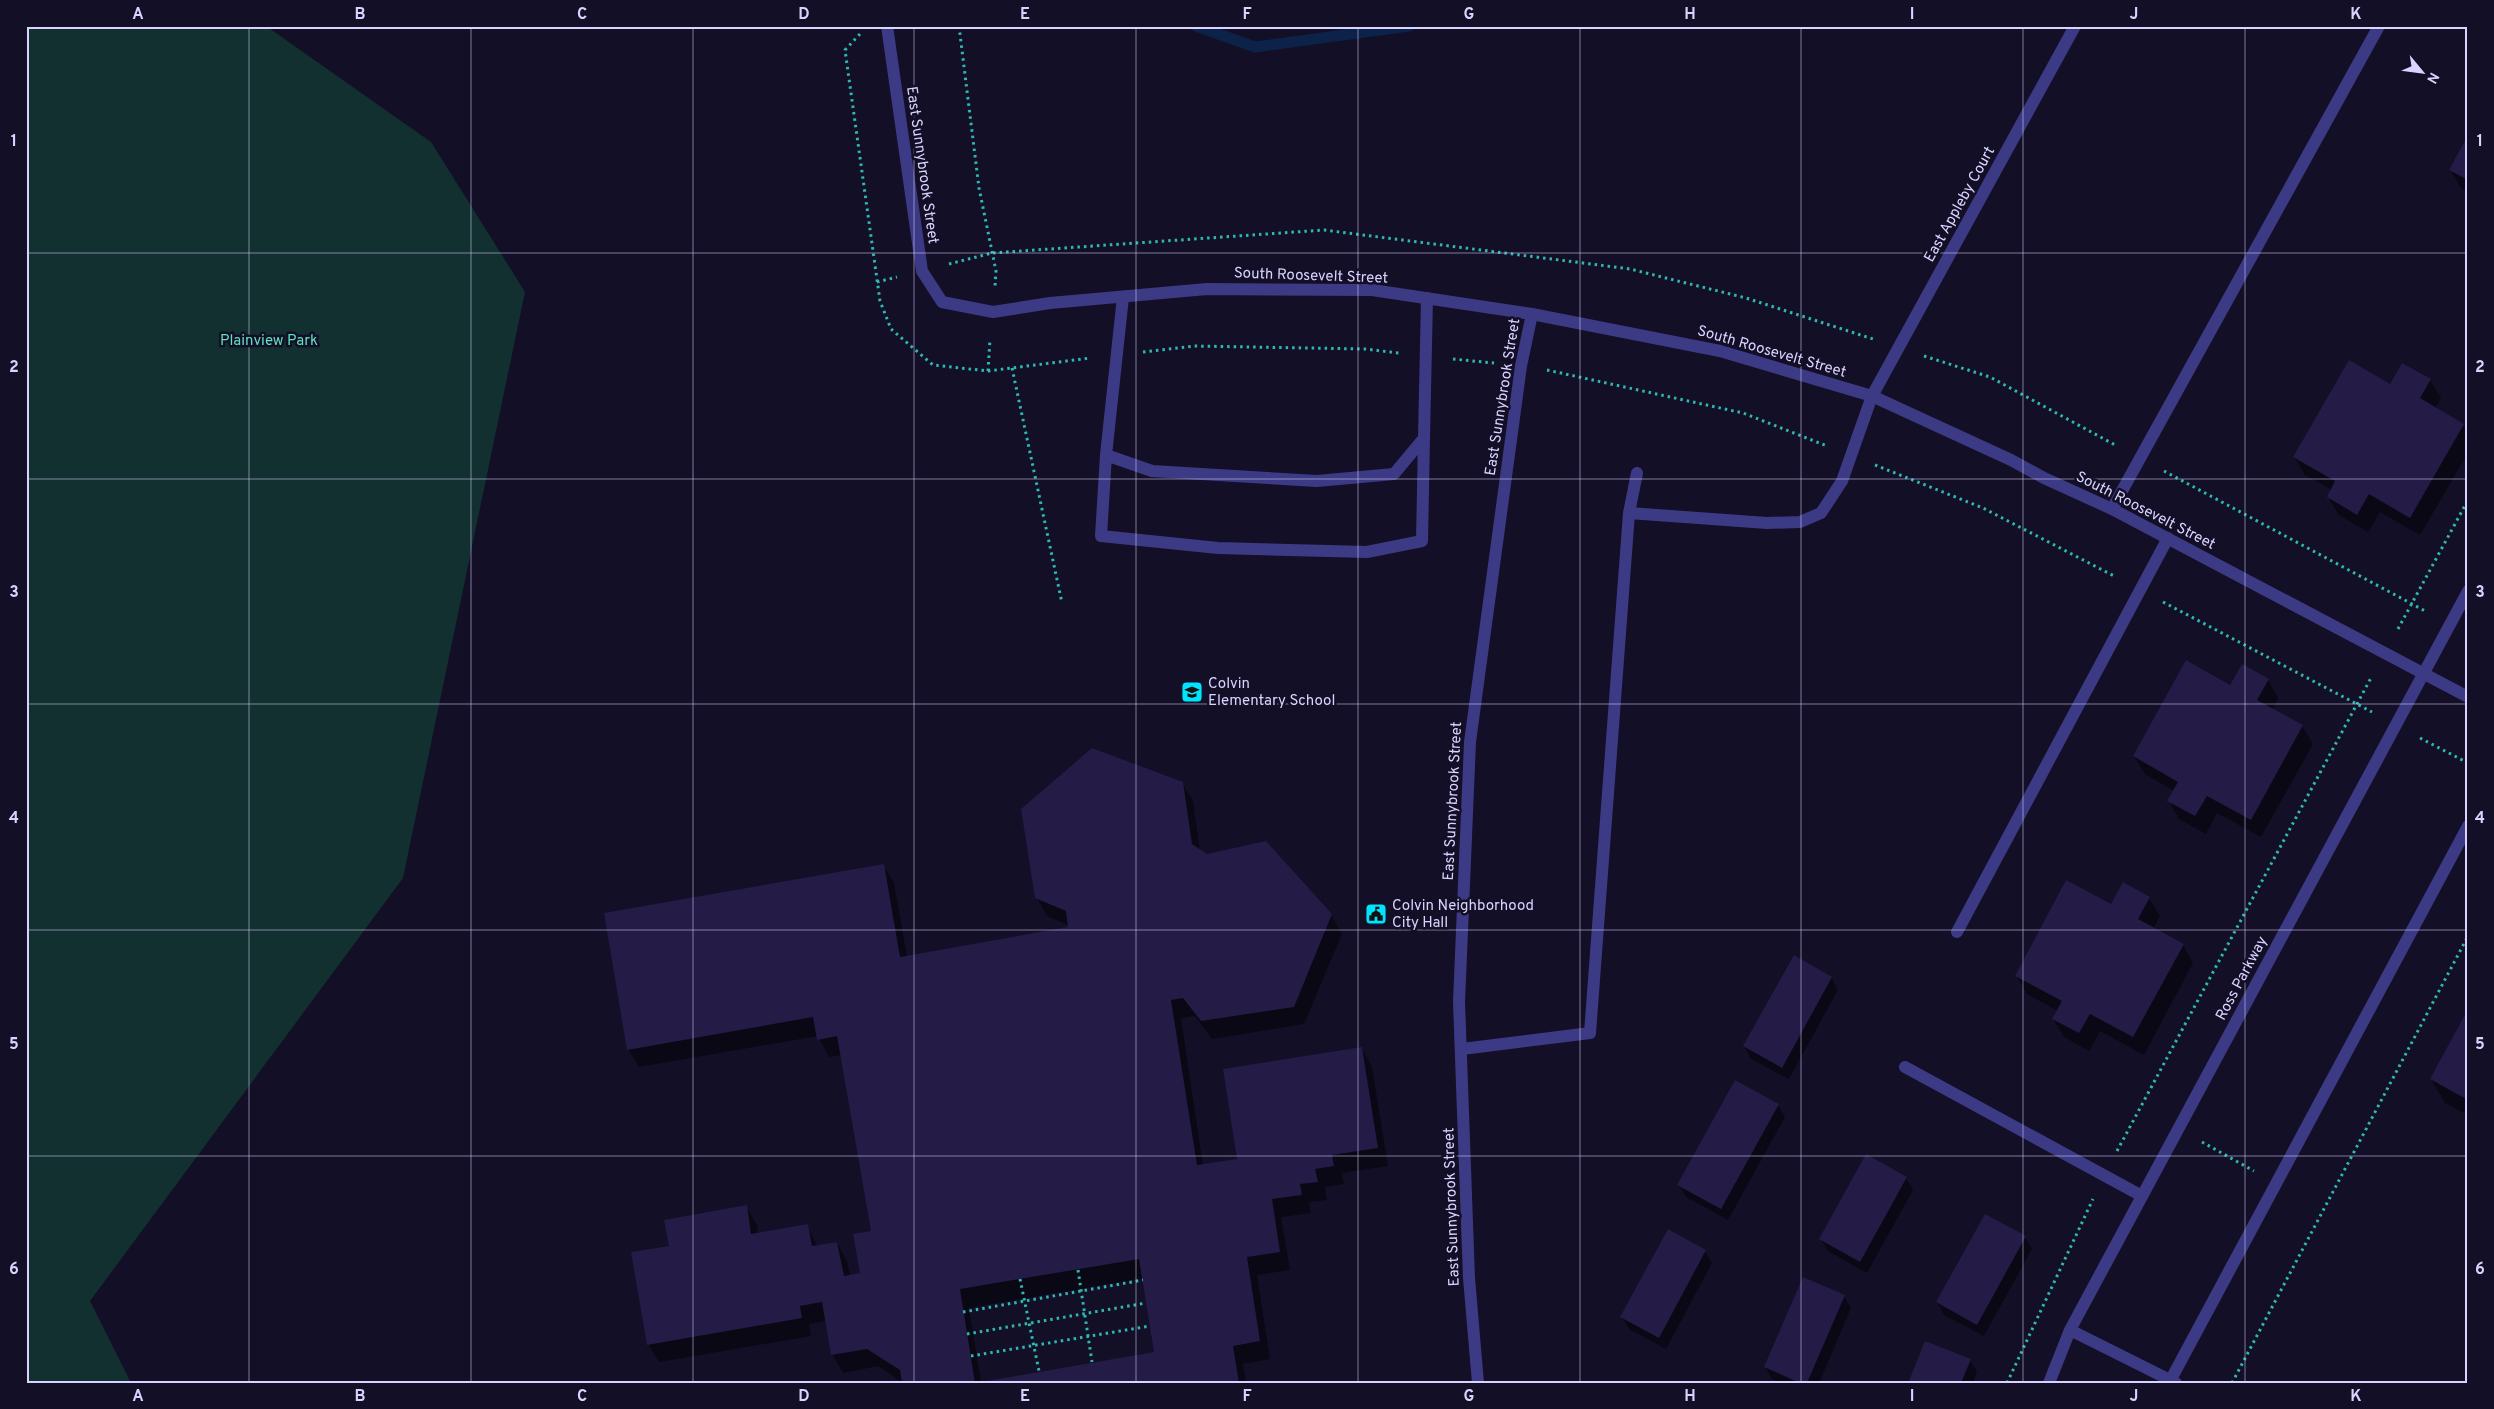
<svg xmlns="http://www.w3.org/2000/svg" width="2494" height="1409" viewBox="0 0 2494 1409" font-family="Overpass,sans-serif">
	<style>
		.green { fill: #12302f }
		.shadow { fill: #0007; fill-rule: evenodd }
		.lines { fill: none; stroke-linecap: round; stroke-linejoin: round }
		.stream { stroke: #0c2248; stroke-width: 11 }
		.building { fill: #241b47 }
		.path { stroke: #2fb8b0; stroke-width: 3; stroke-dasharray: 2.5 4; stroke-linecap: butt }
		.lane { stroke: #3d3a85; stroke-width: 12 }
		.street { stroke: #3d3a85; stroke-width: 12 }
		.grid { fill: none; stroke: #d9d4ff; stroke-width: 1; stroke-opacity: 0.55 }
		.labels { text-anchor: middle; stroke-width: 5; stroke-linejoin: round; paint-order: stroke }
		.street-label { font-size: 15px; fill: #d9d4ff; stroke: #130f26 }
		.park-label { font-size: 15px; fill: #5fe0c0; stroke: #130f26 }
		.poi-label { font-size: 15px; fill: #d9d4ff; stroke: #130f26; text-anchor: start }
		.neatline { fill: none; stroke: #d9d4ff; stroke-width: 2 }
		.grid-label { font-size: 16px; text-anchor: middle; font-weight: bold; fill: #d9d4ff }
	</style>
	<rect width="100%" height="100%" fill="#130f26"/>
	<path class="green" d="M26 26H266L431 142 525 292 403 878 90 1301 131 1383H26Z"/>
	<path class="shadow" d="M2468 138V192L2461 188 2450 170Z
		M2430 380 2441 398 2435 408 2463 425 2468 432V453L2420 535 2380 512 2368 532 2339 515 2328 497 2332 490 2305 475 2294 457 2390 386Z
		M2268 680 2278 698 2272 710 2302 726 2313 744 2261 837 2217 813 2206 834 2179 819 2169 801 2174 791 2145 774 2134 756 2231 687Z
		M1182 783 1193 801 1200 851 1331 915 1342 934 1304 1024 1212 1039 1195 1016 1181 1018 1203 1166 1238 1160 1362 1049 1372 1067 1388 1166 1342 1173 1344 1184 1325 1187 1327 1200 1309 1202 1311 1213 1281 1217 1290 1270 1257 1275 1270 1359 1243 1364 1246 1383H903L878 1366 843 1373 832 1354 827 1321 809 1324 811 1336 659 1362 648 1344 671 1247 746 1207 757 1225 758 1234 807 1226 818 1247 837 1243 847 1261 850 1276 862 1274 872 1232 841 1055 829 1057 818 1036 639 1067 628 1049 883 865 894 883 907 957 1070 928V926L1047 916 1037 898ZM1144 1278 1156 1353 981 1382 969 1308Z
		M2149 898 2160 916 2153 929 2183 945 2193 963 2144 1055 2100 1031 2089 1051 2064 1037 2053 1019 2058 1011 2027 994 2016 976 2112 906Z
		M1831 977 1838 990 1789 1079 1751 1059 1744 1046Z
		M2468 1012V1115L2445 1103 2431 1079Z
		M1778 1105 1785 1117 1728 1220 1686 1197 1679 1185Z
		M1906 1178 1913 1190 1867 1273 1828 1251 1821 1239Z
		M2025 1237 2032 1249 1984 1336 1944 1315 1937 1302Z
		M1705 1251 1712 1263 1666 1349 1629 1329 1622 1317Z
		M1844 1296 1851 1308 1819 1383H1780L1772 1379 1765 1367Z
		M1970 1360 1977 1372 1973 1383H1910Z"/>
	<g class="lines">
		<path class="stream" d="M1196 26 1255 47 1409 26"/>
	</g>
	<path class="building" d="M2468 135V180L2449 170Z
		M2349 360 2390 384 2402 363 2431 379 2420 398 2464 424 2410 518 2369 494 2357 515 2327 497 2335 481 2293 457Z
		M2186 660 2230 685 2242 664 2269 679 2257 700 2303 725 2251 820 2207 796 2195 816 2167 801 2178 782 2133 756Z
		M1092 748 1183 782 1192 844 1207 854 1266 841 1332 914 1294 1007 1201 1021 1183 998 1171 1000 1197 1165 1237 1159 1223 1069 1362 1047 1378 1148 1332 1155 1334 1166 1315 1169 1318 1182 1300 1184 1302 1195 1272 1199 1280 1252 1247 1257 1260 1341 1233 1346 1239 1383H975L1154 1352 1139 1259 960 1289 975 1383H902L900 1370 867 1349 831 1355 822 1302 800 1306 802 1318 647 1345 631 1252 669 1246 664 1220 747 1205 751 1234 808 1224 812 1246 837 1242 844 1276 860 1273 853 1234 871 1231 837 1036 817 1040 813 1017 627 1050 604 913 884 864 900 957 1068 927 1066 911 1035 898 1021 809Z
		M2066 880 2111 904 2123 882 2150 897 2138 919 2184 944 2133 1037 2090 1014 2079 1033 2052 1019 2062 1001 2015 976Z
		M1794 955 1832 977 1782 1068 1743 1046Z
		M2468 1009V1100L2430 1079Z
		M1735 1080 1779 1104 1721 1209 1677 1185Z
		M1866 1154 1907 1177 1860 1262 1819 1239Z
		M1985 1214 2026 1236 1977 1325 1936 1302Z
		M1668 1229 1706 1250 1659 1338 1620 1317Z
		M1803 1277 1845 1295 1807 1383H1800L1764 1367Z
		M1925 1341 1971 1359 1961 1383H1908Z"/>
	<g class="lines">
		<path class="path" d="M959 26 979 188 996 271 995 286
			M860 34 845 50 880 301 891 329 933 365 988 371 1090 358
			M949 264 992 253 1324 230 1630 269 1746 298 1873 339
			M877 282 897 277
			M1143 352 1194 346 1365 349 1399 353
			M1924 356 1990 377 2117 446
			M1453 359 1494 363
			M1012 368 1062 603
			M1547 370 1743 413 1827 446
			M988 371 990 339
			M1875 465 1983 508 2116 577
			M2164 471 2427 612
			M2163 602 2372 712
			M2398 629 2468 500
			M2420 738 2468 763
			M2202 1142 2254 1171
			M2117 1151 2372 676
			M1078 1270 1092 1362
			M1020 1279 1039 1371
			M963 1312 1143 1280
			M967 1334 1146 1303
			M971 1356 1150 1326
			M2007 1383 2093 1199
			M2232 1383 2468 936"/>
		<path class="lane" d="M1123 297 1106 455 1152 471 1317 481 1394 474 1424 438 1427 298
			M1106 455 1101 536 1218 548 1367 552 1422 541 1424 438
			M2112 509 2379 26
			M1629 513 1767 523 1800 522 1821 513 1842 481 1872 396
			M1957 932 2168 538
			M1462 1049 1590 1033 1629 513 1637 473
			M1905 1067 2142 1196"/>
		<path class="street" d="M887 26 922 271 942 302 993 312 1050 303 1207 289 1372 290 1532 314 1720 351 1872 396 2011 460 2044 478 2112 509 2468 697
			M1872 396 2075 26
			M2070 1330 2176 1383
			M1478 1383 1469 1278 1459 1002 1470 742 1521 366 1532 314
			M2049 1383 2070 1330 2468 591
			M2169 1383 2468 826"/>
	</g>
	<path class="grid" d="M249 26V1383M471 26V1383M693 26V1383M914 26V1383M1136 26V1383M1358 26V1383M1580 26V1383M1801 26V1383M2023 26V1383M2245 26V1383M26 253H2468M26 479H2468M26 704H2468M26 930H2468M26 1156H2468"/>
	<defs>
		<g id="school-square" transform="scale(1.125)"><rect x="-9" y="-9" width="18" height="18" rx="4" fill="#00e5ff" stroke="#130f26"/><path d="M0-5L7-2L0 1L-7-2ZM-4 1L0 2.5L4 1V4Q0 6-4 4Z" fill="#111"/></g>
		<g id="civic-square" transform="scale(1.125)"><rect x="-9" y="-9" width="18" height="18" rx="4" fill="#00e5ff" stroke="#130f26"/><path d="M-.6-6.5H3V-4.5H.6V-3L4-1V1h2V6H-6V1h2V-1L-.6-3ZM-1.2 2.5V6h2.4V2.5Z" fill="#111"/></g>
	</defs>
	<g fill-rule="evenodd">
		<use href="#school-square" x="1192" y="692"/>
		<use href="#civic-square" x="1376" y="914"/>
	</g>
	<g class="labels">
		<g class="street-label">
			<text transform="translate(923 165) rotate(82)" y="5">East Sunnybrook Street</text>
			<text transform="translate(1959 204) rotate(-61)" y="5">East Appleby Court</text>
			<text transform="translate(1311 275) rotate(2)" y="5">South Roosevelt Street</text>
			<text transform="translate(1772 351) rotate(16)" y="5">South Roosevelt Street</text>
			<text transform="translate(1502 397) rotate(-81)" y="5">East Sunnybrook Street</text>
			<text transform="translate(2146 510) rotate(27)" y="5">South Roosevelt Street</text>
			<text transform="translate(1452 801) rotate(-87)" y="5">East Sunnybrook Street</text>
			<text transform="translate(2241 978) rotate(-62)" y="5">Ross Parkway</text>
			<text transform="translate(1451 1207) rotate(-92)" y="5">East Sunnybrook Street</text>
		</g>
		<g class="park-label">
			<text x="269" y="345">Plainview Park</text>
		</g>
		<g class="poi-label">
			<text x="1208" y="688">Colvin<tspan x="1208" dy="17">Elementary School</tspan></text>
			<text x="1392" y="910">Colvin Neighborhood<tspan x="1392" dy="17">City Hall</tspan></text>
		</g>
	</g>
	<rect width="2494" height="1409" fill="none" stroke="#130f26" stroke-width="55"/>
	<g transform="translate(2422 72) rotate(119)" stroke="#130f26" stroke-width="4" paint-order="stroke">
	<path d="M0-4L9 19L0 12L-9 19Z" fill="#d9d4ff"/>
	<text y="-8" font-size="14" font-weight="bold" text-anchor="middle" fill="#d9d4ff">N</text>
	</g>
	<rect x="28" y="28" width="2438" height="1354" class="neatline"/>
	<g class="grid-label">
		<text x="138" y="19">A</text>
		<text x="360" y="19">B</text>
		<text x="582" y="19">C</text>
		<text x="804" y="19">D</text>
		<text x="1025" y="19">E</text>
		<text x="1247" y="19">F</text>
		<text x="1469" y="19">G</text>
		<text x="1690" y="19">H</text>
		<text x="1912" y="19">I</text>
		<text x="2134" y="19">J</text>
		<text x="2356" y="19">K</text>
		<text x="14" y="146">1</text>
		<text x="2480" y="146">1</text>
		<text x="14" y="372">2</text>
		<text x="2480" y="372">2</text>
		<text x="14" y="597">3</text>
		<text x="2480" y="597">3</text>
		<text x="14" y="823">4</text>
		<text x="2480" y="823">4</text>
		<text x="14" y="1049">5</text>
		<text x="2480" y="1049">5</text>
		<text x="14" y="1274">6</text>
		<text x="2480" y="1274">6</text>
		<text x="138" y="1401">A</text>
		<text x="360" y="1401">B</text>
		<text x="582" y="1401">C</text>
		<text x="804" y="1401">D</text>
		<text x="1025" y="1401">E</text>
		<text x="1247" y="1401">F</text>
		<text x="1469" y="1401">G</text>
		<text x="1690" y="1401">H</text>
		<text x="1912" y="1401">I</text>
		<text x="2134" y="1401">J</text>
		<text x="2356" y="1401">K</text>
	</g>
</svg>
